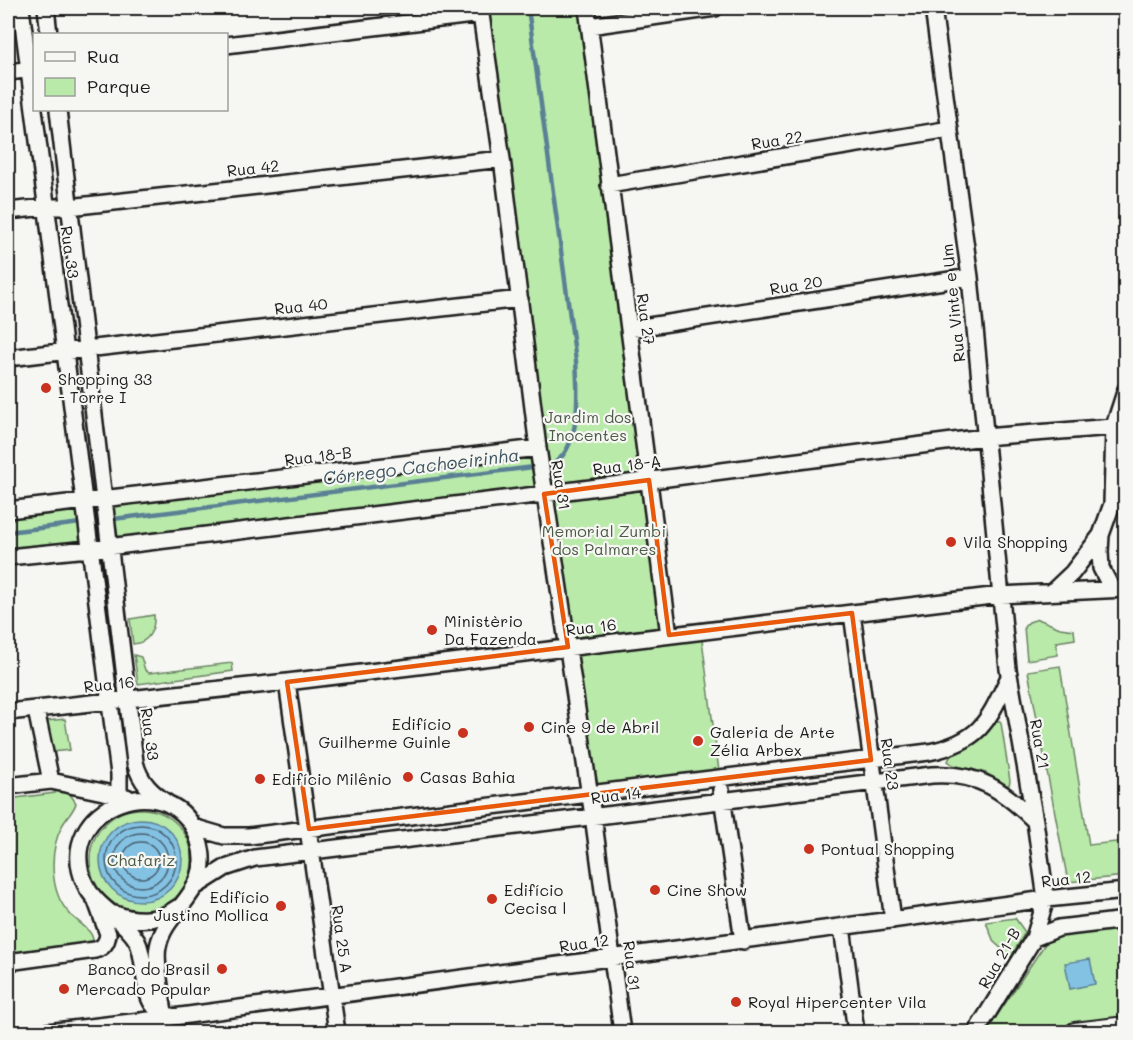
<svg xmlns="http://www.w3.org/2000/svg" width="1133" height="1040" viewBox="0 0 1133 1040" font-family="Mali,sans-serif">
	<style>
		.green { fill: #b9eaaa; stroke: #6a8363; stroke-width: 1.5 }
		.water { fill: #84c2e4; stroke: #5a8094; stroke-width: 1.5 }
		.lines { fill: none; stroke-linecap: round; stroke-linejoin: round }
		.shore { stroke: #465e6c; stroke-width: 1.5 }
		.stream { stroke: #5a8094; stroke-width: 4.5 }
		.minor-casing { stroke: #1c1c1c; stroke-width: 20 }
		.major-casing { stroke: #1c1c1c; stroke-width: 22 }
		.minor { stroke: #f6f6f2; stroke-width: 15 }
		.major { stroke: #f6f6f2; stroke-width: 18 }
		.marked { fill: none; stroke: #e8590c; stroke-width: 4.5; stroke-linejoin: round }
		.poi-dot { fill: #c8321e; stroke: #f6f6f2; stroke-width: 2 }
		.labels { text-anchor: middle; stroke-width: 4.5; stroke-linejoin: round; paint-order: stroke }
		.street-label { font-size: 16px; fill: #1c1c1c; stroke: #f6f6f2 }
		.poi-label { font-size: 16px; fill: #1c1c1c; stroke: #f6f6f2; text-anchor: start }
		.park-label { font-size: 16px; fill: #4b5a47; stroke: #f6f6f2 }
		.water-label { font-size: 18px; font-style: italic; fill: #405662; stroke: #f6f6f2 }
	</style>
	<rect width="100%" height="100%" fill="#f6f6f2"/>
	<filter id="ink" filterUnits="userSpaceOnUse"><feTurbulence type="fractalNoise" baseFrequency=".0167" numOctaves="2"/><feDisplacementMap in="SourceGraphic" scale="12" xChannelSelector="R" yChannelSelector="G"/><feConvolveMatrix kernelMatrix="1 2 1 2 8 2 1 2 1" color-interpolation-filters="sRGB"/></filter>
	<g filter="url(#ink)">
		<path class="green" d="M480 8H587L669 635 701 632 720 779 590 795 544 494 108 547 103 499 537 448Z
			M84 502 90 549 8 557V510Z
			M154 615C155 629 149 643 133 644L130 619Z
			M1038 619 1060 628 1074 630 1075 639 1056 642 1058 655 1027 660 1024 627 1029 622Z
			M134 655 141 657 145 670 149 673 232 663 233 671 138 684Z
			M1060 666 1089 845 1125 841V876L1068 882 1028 671Z
			M65 719 70 750 52 752 46 721Z
			M996 721H1000L1001 723 1010 781 1009 785H1005L986 773 953 765 948 761 951 755 977 742Z
			M55 786 70 794 76 803C74 811 66 818 62 826 49 851 49 893 70 914 77 922 93 930 93 941L91 944 83 948 82 944 8 953V799L55 793Z
			M90 860a51 51 0 1 1 102 0a51 51 0 1 1-102 0Z
			M1015 918 1025 932 1011 957 994 942 986 922Z
			M1125 925V1020L1027 1032H986L1049 938 1055 934Z"/>
		<path class="water" d="M100 860a41 41 0 1 1 82 0a41 41 0 1 1-82 0Z
			M1090 959 1095 984 1070 989 1065 963Z"/>
		<g class="lines">
			<path class="shore" d="M106 860a35 35 0 1 1 70 0a35 35 0 1 1-70 0Z
				M114 860a27 27 0 1 1 54 0a27 27 0 1 1-54 0Z
				M123 860a18 18 0 1 1 36 0a18 18 0 1 1-36 0Z"/>
			<path class="stream" d="M8 532 550 465C582 452 578 390 576 361L528 8"/>
			<g class="minor-casing">
				<path id="minor" d="M21 8 119 774V788L114 804
					M46 8 49 34
					M480 8 502 159 538 448 594 823 622 1032
					M587 8 669 635
					M933 8 970 277 1008 669 1035 821 1046 899 1034 938 976 1032
					M589 26 715 8
					M226 45 481 14
					M8 72 34 69
					M58 110 135 762C140 783 153 794 170 805
					M609 185 950 129
					M8 211 46 207H69L502 159
					M629 329 970 277
					M8 358 520 299
					M1115 496 1126 474
					M8 510 538 448
					M8 557 108 547 544 494 984 437 1126 426
					M1112 589 1101 568 1100 552 1101 535 1112 504 1114 426 1126 389
					M1053 591 1072 573 1101 535
					M852 613 893 920
					M287 682 337 1032
					M36 710 51 781
					M8 712 287 682 1000 595 1126 589
					M8 786 51 781 127 797
					M721 790 743 941
					M193 827 224 836H249L929 752C981 741 988 721 1009 677
					M195 887 225 868 255 858 932 775C978 772 1003 790 1035 821
					M115 914C137 922 158 922 177 908
					M842 927 856 1032
					M1034 938 1059 928 1126 920
					M8 962 95 950C103 948 107 943 108 934L96 901
					M47 1032 166 1018 1046 899 1126 891
					M167 1032C165 1013 154 963 158 947 165 908 215 892 199 841 175 761 50 805 85 884 96 908 124 918 137 941 147 960 141 997 157 1009 162 1013 168 1015 174 1017"/>
			</g>
			<g class="major-casing">
				<path id="major" d="M1075 1032 1126 1026"/>
			</g>
			<use href="#minor" class="minor"/>
			<use href="#major" class="major"/>
		</g>
	</g>
	<path class="marked" d="M649 480 669 635 852 613 871 760 309 829 287 682 568 647 544 494Z"/>
	<g class="poi-dot">
		<circle cx="46" cy="388" r="6"/>
		<circle cx="951" cy="542" r="6"/>
		<circle cx="432" cy="630" r="6"/>
		<circle cx="529" cy="727" r="6"/>
		<circle cx="463" cy="733" r="6"/>
		<circle cx="698" cy="741" r="6"/>
		<circle cx="408" cy="777" r="6"/>
		<circle cx="260" cy="779" r="6"/>
		<circle cx="809" cy="849" r="6"/>
		<circle cx="655" cy="890" r="6"/>
		<circle cx="492" cy="899" r="6"/>
		<circle cx="281" cy="906" r="6"/>
		<circle cx="222" cy="969" r="6"/>
		<circle cx="64" cy="989" r="6"/>
		<circle cx="736" cy="1002" r="6"/>
	</g>
	<g class="labels">
		<g class="street-label">
			<text transform="translate(777 140) rotate(-9)" y="6">Rua 22</text>
			<text transform="translate(253 168) rotate(-6)" y="6">Rua 42</text>
			<text transform="translate(70 252) rotate(82)" y="6">Rua 33</text>
			<text transform="translate(796 285) rotate(-9)" y="6">Rua 20</text>
			<text transform="translate(953 303) rotate(-96)" y="6">Rua Vinte e Um</text>
			<text transform="translate(301 306) rotate(-6)" y="6">Rua 40</text>
			<text transform="translate(646 319) rotate(82)" y="6">Rua 27</text>
			<text transform="translate(318 456) rotate(-7)" y="6">Rua 18-B</text>
			<text transform="translate(627 465) rotate(-7)" y="6">Rua 18-A</text>
			<text transform="translate(561 485) rotate(81)" y="6">Rua 31</text>
			<text transform="translate(591 627) rotate(-7)" y="6">Rua 16</text>
			<text transform="translate(109 684) rotate(-6)" y="6">Rua 16</text>
			<text transform="translate(150 734) rotate(82)" y="6">Rua 33</text>
			<text transform="translate(1040 744) rotate(80)" y="6">Rua 21</text>
			<text transform="translate(890 764) rotate(82)" y="6">Rua 23</text>
			<text transform="translate(616 795) rotate(-7)" y="6">Rua 14</text>
			<text transform="translate(1066 879) rotate(-6)" y="6">Rua 12</text>
			<text transform="translate(342 939) rotate(82)" y="6">Rua 25 A</text>
			<text transform="translate(584 943) rotate(-8)" y="6">Rua 12</text>
			<text transform="translate(999 958) rotate(-60)" y="6">Rua 21-B</text>
			<text transform="translate(632 966) rotate(83)" y="6">Rua 31</text>
		</g>
		<g class="poi-label">
			<text x="58" y="385">Shopping 33<tspan x="58" dy="18">- Torre I</tspan></text>
			<text x="963" y="548">Vila Shopping</text>
			<text x="444" y="627">Ministèrio<tspan x="444" dy="18">Da Fazenda</tspan></text>
			<text x="451" y="730" text-anchor="end">Edifício<tspan x="451" dy="18">Guilherme Guinle</tspan></text>
			<text x="541" y="733">Cine 9 de Abril</text>
			<text x="710" y="738">Galeria de Arte<tspan x="710" dy="18">Zélia Arbex</tspan></text>
			<text x="420" y="783">Casas Bahia</text>
			<text x="272" y="785">Edifício Milênio</text>
			<text x="821" y="855">Pontual Shopping</text>
			<text x="504" y="896">Edifício<tspan x="504" dy="18">Cecisa l</tspan></text>
			<text x="667" y="896">Cine Show</text>
			<text x="269" y="903" text-anchor="end">Edifício<tspan x="269" dy="18">Justino Mollica</tspan></text>
			<text x="210" y="975" text-anchor="end">Banco do Brasil</text>
			<text x="76" y="995">Mercado Popular</text>
			<text x="748" y="1008">Royal Hipercenter Vila</text>
		</g>
		<g class="park-label">
			<text x="588" y="423">Jardim dos<tspan x="588" dy="18">Inocentes</tspan></text>
			<text x="604" y="537">Memorial Zumbi<tspan x="604" dy="18">dos Palmares</tspan></text>
			<text x="141" y="866">Chafariz</text>
		</g>
		<g class="water-label">
			<text transform="translate(421 467) rotate(-7)" y="6">Córrego Cachoeirinha</text>
		</g>
	</g>
	<rect width="1133" height="1040" fill="none" stroke="#f6f6f2" stroke-width="30"/>
	<rect x="15" y="15" width="1103" height="1010" fill="none" stroke="#1c1c1c" stroke-width="2" filter="url(#ink)"/>
	<rect x="33" y="33" width="195" height="78" fill="#f6f6f2" stroke="#9f9f9c" stroke-width="1.5"/>
	<rect x="45" y="52" width="30" height="9" fill="#f6f6f2" stroke="#9f9f9c" stroke-width="1.5"/>
	<text x="87" y="63" font-size="18" fill="#1c1c1c">Rua</text>
	<rect x="45" y="78" width="30" height="18" fill="#b9eaaa" stroke="#9f9f9c" stroke-width="1.5"/>
	<text x="87" y="93" font-size="18" fill="#1c1c1c">Parque</text>
</svg>
